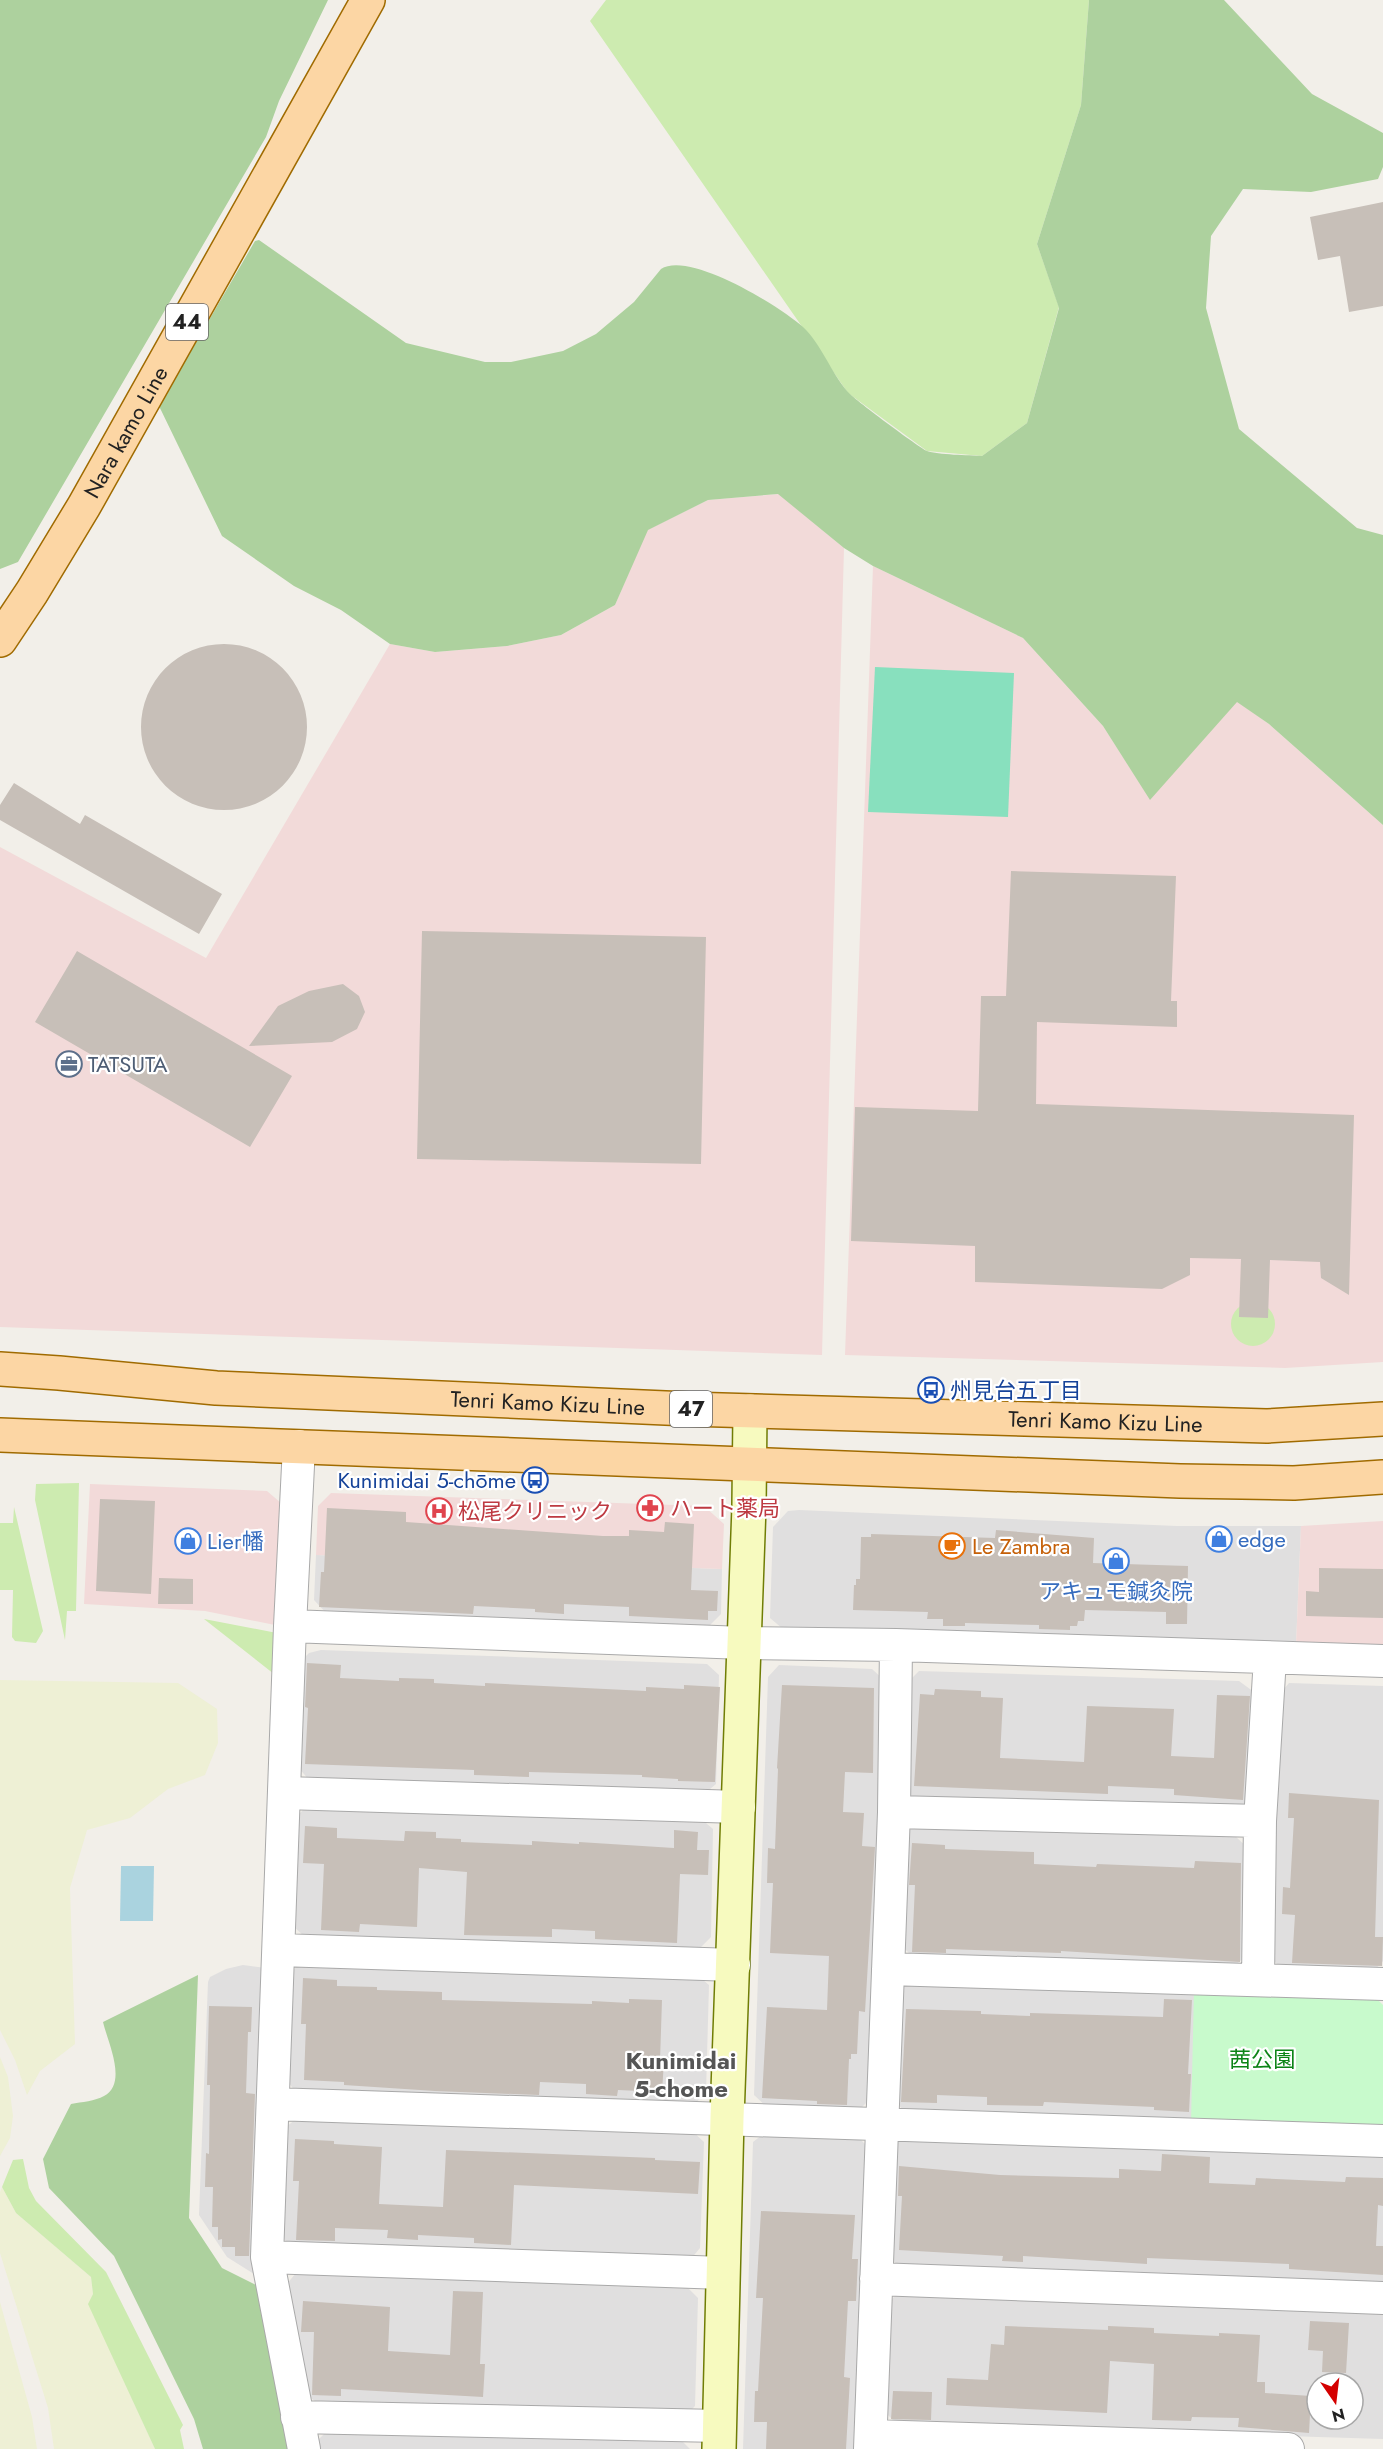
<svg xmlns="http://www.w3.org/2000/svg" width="1383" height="2449" viewBox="0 0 1383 2449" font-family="Jost,'Noto Sans JP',sans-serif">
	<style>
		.residential { fill: #e0dfdf; fill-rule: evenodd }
		.commercial { fill: #f2dad9 }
		.farmland { fill: #eef0d5 }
		.grass { fill: #cdebb0 }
		.forest { fill: #add19e }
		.park { fill: #c8facc }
		.pitch { fill: #88e0be }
		.water { fill: #aad3df }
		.building { fill: #c7bfb8 }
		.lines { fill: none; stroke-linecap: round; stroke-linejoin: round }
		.street-casing { stroke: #a9a9a9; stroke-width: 34 }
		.secondary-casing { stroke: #707d05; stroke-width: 36 }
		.primary-casing { stroke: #a06b00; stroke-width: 36 }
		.street { stroke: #fff; stroke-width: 32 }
		.secondary { stroke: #f7fabf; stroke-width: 33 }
		.primary { stroke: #fcd6a4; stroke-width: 33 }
		.labels { text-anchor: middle; stroke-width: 4.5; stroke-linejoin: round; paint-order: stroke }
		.shield { fill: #fff; stroke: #646464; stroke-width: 1.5 }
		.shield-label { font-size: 21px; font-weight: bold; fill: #222 }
		.street-label { font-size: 22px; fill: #222; stroke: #fff }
		.service-label { font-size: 22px; fill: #4e5e75; stroke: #fff; text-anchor: start }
		.transit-label { font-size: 22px; fill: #164399; stroke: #fff; text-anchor: start }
		.health-label { font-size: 22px; fill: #be3a42; stroke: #fff; text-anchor: start }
		.shop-label { font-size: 22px; fill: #366cbe; stroke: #fff; text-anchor: start }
		.food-label { font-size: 22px; fill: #c56008; stroke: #fff; text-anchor: start }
		.park-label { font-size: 22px; fill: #0c8416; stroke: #fff }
		.neighbourhood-label { font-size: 24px; font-weight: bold; fill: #555; stroke: #fff }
	</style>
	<rect width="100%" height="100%" fill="#f2efe9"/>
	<path class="residential" d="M799 1510 1177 1526H1301L1296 1645 783 1629 770 1618 773 1527 788 1511Z
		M316 1555 722 1569 721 1614 708 1627 327 1614 314 1600Z
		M321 1650 707 1664 719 1675 716 1784 704 1794 310 1781 297 1766 301 1661 309 1653Z
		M779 1665 872 1669 883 1679 872 2065 869 2100 858 2111 768 2108 754 2095 768 1677Z
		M919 1671 1239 1681 1254 1692 1251 1798 1240 1811 917 1801 905 1790 907 1683Z
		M1289 1683 1383 1686V1961L1374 1971 1282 1969 1272 1959 1279 1695Z
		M307 1806 700 1818 713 1829 711 1937 698 1950 305 1937 292 1925 295 1818Z
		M914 1826 1235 1836 1249 1849 1246 1956 1233 1967 912 1956 899 1943 902 1838Z
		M302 1962 697 1975 709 1985 706 2092 694 2105 296 2092 287 2081 290 1973Z
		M243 1965 266 1968 257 2276 227 2257 199 2215 208 1982 210 1977 226 1969Z
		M907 1982 1240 1995 1202 2121 906 2113 894 2100 897 1994Z
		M297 2118 691 2130 704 2142 700 2248 690 2260 293 2248 282 2237 285 2128Z
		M766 2132 857 2136 867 2146 858 2449H743L753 2142Z
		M903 2137 1383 2153V2284L901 2268 889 2257 892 2149Z
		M296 2273 686 2286 698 2298 695 2406 684 2417 320 2405 307 2395 286 2285Z
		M898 2293 1383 2309V2439L897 2424 883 2410 888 2303ZM1317 2383H1353V2419H1317Z
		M328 2430 683 2442 690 2449H318L316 2442Z"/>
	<path class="commercial" d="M779 494 844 548 822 1355 0 1327V847L206 958 390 644 435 652 507 646 561 635 615 605 647 530 708 500Z
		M873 566 1023 638 1103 726 1150 799 1237 701 1269 724 1383 825V1362L1285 1368 845 1355Z
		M90 1484 267 1491 281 1503 275 1625 205 1611 84 1604Z
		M331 1493 704 1506 724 1524 722 1569 316 1555 318 1506Z
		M1383 1521V1648L1296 1645 1301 1526Z"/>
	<path class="farmland" d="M0 1680 178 1683 217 1709 218 1743 205 1775 168 1789 130 1818 87 1830 70 1888 75 2044 40 2071 27 2095 15 2060 0 2030Z
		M0 2057 8 2077 13 2116 10 2138 0 2156Z
		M2 2187 16 2213 91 2277 93 2294 89 2304 155 2449H54L48 2408 0 2253V2192Z
		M0 2302 32 2417 37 2449H0Z"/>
	<path class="grass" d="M606 0H1089L1081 105 1037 244 1059 307 1027 423 982 456 927 451 848 393 590 21Z
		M1231 1324a22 22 0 1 1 44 0a22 22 0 1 1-44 0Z
		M79 1483 76 1611H67L65 1640 35 1500 36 1484Z
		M14 1507 43 1631 36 1643 15 1641 12 1637 13 1590H0V1523H13Z
		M204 1619 277 1633 274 1674Z
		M23 2159 29 2188 36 2201 106 2272 183 2425 180 2430 184 2449H155L88 2304 93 2294 91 2277 16 2213 2 2187 13 2160Z"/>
	<path class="forest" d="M0 0H328L279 101 266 137 18 562 0 569Z
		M1089 0H1224L1312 94 1383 133V167L1378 179 1311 192 1243 189 1211 236 1206 308 1239 429 1357 528 1383 535V825L1269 724 1237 702 1150 800 1103 726 1023 638 873 566 844 548 778 494 708 500 648 530 615 605 561 635 507 646 435 652 390 644 341 610 294 586 222 536 159 406 255 241 259 240 406 343 485 362H511L563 351 596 334 634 302 661 269C689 250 781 307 803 327 821 344 831 372 847 391 852 398 920 448 927 451 938 455 969 455 982 456L1027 423 1059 308 1037 244 1081 105Z
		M198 1975 189 2218 222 2268 260 2287 292 2449H203L194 2419 114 2256 49 2188 43 2159 71 2104C82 2102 95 2101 104 2096 128 2083 108 2043 103 2022Z"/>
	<path class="park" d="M1194 1990 1375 1997 1383 2005V2129L1191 2122Z"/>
	<path class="pitch" d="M875 667 1014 673 1008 817 868 812Z"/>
	<path class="water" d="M121 1866H154L153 1921H120Z"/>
	<path class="building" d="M1383 202V306L1349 312 1340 256 1318 260 1310 217Z
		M141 727a83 83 0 1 1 166 0a83 83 0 1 1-166 0Z
		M14 783 80 824 85 815 222 894 199 934 0 820V805Z
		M1011 871 1176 876 1171 1001H1177V1027L1037 1022 1036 1104 1354 1115 1349 1295 1321 1278 1320 1262 1270 1260 1268 1318 1239 1317 1241 1259 1190 1258V1275L1162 1289 975 1282V1246L851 1241 855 1107 978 1111 981 996H1006Z
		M422 931 706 937 701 1164 417 1159Z
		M77 951 292 1076 250 1147 35 1022Z
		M343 984 359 996 365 1012 357 1029 332 1042 249 1046 278 1006 309 991Z
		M100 1499 155 1501 151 1594 96 1591Z
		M327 1508 406 1512V1522L603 1536H629V1530L664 1532 665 1522 694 1524 691 1590 718 1591 717 1611H708V1620L629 1616V1607L564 1604V1614L535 1612V1609L474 1606 473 1614 319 1607 321 1572H324Z
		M996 1530 1094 1538 1093 1563 1188 1566 1187 1624H1166V1612L1085 1610 1084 1621H1078L1077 1626H1070V1630L1039 1629V1625L965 1623V1626H943V1619H927L928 1612 853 1610 854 1585H856V1579H860L861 1537H871V1534L995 1538Z
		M1319 1568 1383 1569V1618L1306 1616V1591L1319 1592Z
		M159 1578 193 1579V1604H158Z
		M307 1663 341 1665 340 1678 399 1681V1678L434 1679V1683L485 1686V1683L646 1691V1687L684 1689V1685L720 1687 715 1782 678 1781V1779L642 1777V1775L529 1772V1777L474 1775V1770L305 1764 308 1708 305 1707Z
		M782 1685 874 1688 873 1773 845 1772 843 1812 864 1813 862 1846 875 1847 865 2012 859 2011 857 2054H851V2059H849L847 2105 817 2104V2101L762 2098 767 2007 827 2010 829 1956 770 1953 773 1883H767L768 1848 775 1849 778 1769 777 1768Z
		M935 1689 981 1691V1697L1003 1698 1000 1758 1084 1762 1087 1706 1174 1709 1171 1756 1214 1758 1217 1695 1250 1696 1243 1800 1174 1795V1789L1108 1786V1794L914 1786 920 1694 934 1695Z
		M1289 1793 1379 1800 1375 1937H1383L1382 1966 1292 1963 1295 1915 1282 1914 1283 1887 1290 1888 1294 1818H1288Z
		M305 1826 337 1828V1838L404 1841 405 1831 436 1832V1838L461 1839V1842L532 1845V1841L579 1844V1842L674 1848V1830L698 1832 697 1850H709L708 1875 680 1874 677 1943 595 1939V1931L552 1929V1937L464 1935 467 1872 419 1868 417 1927 360 1924 359 1932 321 1930 324 1864 303 1863Z
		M912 1843 945 1845V1849L1034 1852V1864L1096 1867 1097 1864 1194 1868 1195 1861 1241 1863 1240 1962 1061 1951V1953L946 1949V1953L912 1952 915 1885H909Z
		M303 1978 337 1980V1986L377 1987V1990L442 1992V2000L592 2004V2001L629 2003V1999L662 2000 660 2061H664L662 2092 618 2090 617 2096 586 2094V2084L540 2082 539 2095 435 2091 344 2085V2082L304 2080 306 2024H301Z
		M1164 1999 1192 2000 1188 2074H1191L1189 2112 1154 2110V2107L1044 2102 1043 2106 987 2105V2097L937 2095V2103L901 2102 906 2009 981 2011V2014L1030 2016V2013L1163 2017Z
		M209 2006 252 2007 251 2032H248L246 2093 255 2094 249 2256H235V2247H222V2239L218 2240V2227H212L213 2187H205L206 2153 209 2154 210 2085H207Z
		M295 2139 334 2141V2144L382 2147 379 2204 443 2207 446 2150 655 2158V2160L700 2162 698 2194 514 2185 511 2245 474 2243V2238L418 2235V2240L387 2238 388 2230 335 2228V2241L296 2240 299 2181H293Z
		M1162 2154 1210 2157 1209 2183 1255 2185 1256 2178 1345 2182 1346 2177 1383 2178V2206L1378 2205 1376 2246H1383V2275L1289 2269V2264L1147 2258V2264L1023 2256V2262L1002 2261 1003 2256 899 2250 902 2196H898L899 2166 1000 2175 1119 2178V2169L1161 2171Z
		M761 2211 855 2215 852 2259H858L856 2301H848L844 2377 850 2378 846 2449H766L767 2422H754L755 2391H758L763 2298H756Z
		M453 2291 483 2292 480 2364H485L483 2397 341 2389V2396L312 2395 314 2332H301L303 2301 390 2307 388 2351 450 2355Z
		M1310 2321 1349 2323 1346 2373 1322 2372 1323 2351 1308 2350Z
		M1005 2326 1108 2330V2326L1154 2328V2333L1219 2336V2333L1260 2335 1257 2382H1265V2393L1311 2396 1309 2433 1238 2427 1239 2418 1192 2417 1191 2421 1152 2420 1154 2364 1110 2361 1107 2413 946 2405 947 2378 988 2380 991 2344 1004 2345Z
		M893 2391 932 2392 931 2420 891 2419Z"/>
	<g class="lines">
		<g class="street-casing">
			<path id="street" d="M299 1446 290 1626 267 2257 304 2449
				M290 1626 744 1643 896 1645 1383 1661
				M285 1793 739 1807
				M894 1812 1260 1821
				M279 1950 734 1965
				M888 1969 1383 1984
				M1258 1980 1260 1821 1270 1658
				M273 2104 1383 2141
				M267 2257 723 2273
				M876 2279 1383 2298
				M297 2417 719 2426
				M871 2436 1288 2449
				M870 2449 894 1812 896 1645"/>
		</g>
		<g class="secondary-casing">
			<path id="secondary" d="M719 2449 727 2118 749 1506 750 1411"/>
		</g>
		<g class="primary-casing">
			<g id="primary">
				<path id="s1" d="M0 640 32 592 84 506 368 0"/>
				<path id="s2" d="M0 1369 59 1373 216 1388 688 1409 1267 1426 1383 1419"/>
				<path d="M0 1435 1180 1481 1294 1483 1383 1477"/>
			</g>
		</g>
		<use href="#street" class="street"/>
		<use href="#secondary" class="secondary"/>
		<use href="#primary" class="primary"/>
	</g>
	<defs>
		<g id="office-ring" transform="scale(1.35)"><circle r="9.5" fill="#fff" stroke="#5c6f8a" stroke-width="1.5"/><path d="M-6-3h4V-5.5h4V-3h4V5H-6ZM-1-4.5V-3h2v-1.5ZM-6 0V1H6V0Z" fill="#5c6f8a"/></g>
		<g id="bus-ring" transform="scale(1.35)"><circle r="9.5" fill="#fff" stroke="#1a4fb4" stroke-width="1.5"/><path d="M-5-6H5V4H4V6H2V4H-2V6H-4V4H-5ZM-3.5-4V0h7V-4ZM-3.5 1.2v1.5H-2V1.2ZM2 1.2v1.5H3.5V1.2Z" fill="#1a4fb4"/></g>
		<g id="pharmacy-ring" transform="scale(1.35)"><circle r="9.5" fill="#fff" stroke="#e0444e" stroke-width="1.5"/><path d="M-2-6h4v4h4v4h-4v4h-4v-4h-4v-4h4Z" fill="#e0444e"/></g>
		<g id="hospital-ring" transform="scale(1.35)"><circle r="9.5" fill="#fff" stroke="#e0444e" stroke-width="1.5"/><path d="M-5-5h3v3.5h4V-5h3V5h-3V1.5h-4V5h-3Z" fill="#e0444e"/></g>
		<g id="shop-ring" transform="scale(1.35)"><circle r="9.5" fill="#fff" stroke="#3f7fe0" stroke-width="1.5"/><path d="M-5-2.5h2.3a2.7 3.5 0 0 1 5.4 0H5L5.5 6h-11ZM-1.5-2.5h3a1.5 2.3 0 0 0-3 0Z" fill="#3f7fe0"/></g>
		<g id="cafe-ring" transform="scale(1.35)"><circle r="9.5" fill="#fff" stroke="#e8710a" stroke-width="1.5"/><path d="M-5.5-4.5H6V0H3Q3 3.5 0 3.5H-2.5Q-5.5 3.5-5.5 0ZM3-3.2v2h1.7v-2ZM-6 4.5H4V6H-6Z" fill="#e8710a"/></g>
	</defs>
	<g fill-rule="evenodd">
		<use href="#office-ring" x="69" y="1064"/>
		<use href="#bus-ring" x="931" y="1390"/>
		<use href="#bus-ring" x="535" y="1480"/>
		<use href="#pharmacy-ring" x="650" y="1508"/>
		<use href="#hospital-ring" x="439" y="1511"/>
		<use href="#shop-ring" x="1219" y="1539"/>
		<use href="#shop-ring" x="188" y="1541"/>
		<use href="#cafe-ring" x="952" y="1546"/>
		<use href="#shop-ring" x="1116" y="1561"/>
	</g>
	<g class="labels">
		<g class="shield">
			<rect x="166" y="304" width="42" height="36" rx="4.5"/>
			<rect x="670" y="1391" width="42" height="36" rx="4.5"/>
		</g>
		<g class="shield-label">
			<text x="187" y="329">44</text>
			<text x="691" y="1416">47</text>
		</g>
		<g class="street-label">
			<text dy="8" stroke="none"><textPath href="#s1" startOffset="243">Nara kamo Line</textPath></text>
			<text dy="8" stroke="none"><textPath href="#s2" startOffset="549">Tenri Kamo Kizu Line</textPath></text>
			<text dy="8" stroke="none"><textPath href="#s2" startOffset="1107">Tenri Kamo Kizu Line</textPath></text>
		</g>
		<g class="service-label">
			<text x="88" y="1072">TATSUTA</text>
		</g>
		<g class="transit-label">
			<text x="950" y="1398">州見台五丁目</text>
			<text x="516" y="1488" text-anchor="end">Kunimidai 5-chōme</text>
		</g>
		<g class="health-label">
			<text x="670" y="1516">ハート薬局</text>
			<text x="458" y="1519">松尾クリニック</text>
		</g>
		<g class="shop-label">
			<text x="1238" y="1547">edge</text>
			<text x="207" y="1549">Lier幡</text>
			<text x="1116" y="1599" text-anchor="middle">アキュモ鍼灸院</text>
		</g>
		<g class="food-label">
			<text x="972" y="1554">Le Zambra</text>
		</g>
		<g class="park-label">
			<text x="1262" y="2067">茜公園</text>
		</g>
		<g class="neighbourhood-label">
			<text x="681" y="2069">Kunimidai<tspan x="681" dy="28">5-chome</tspan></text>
		</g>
	</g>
	<g transform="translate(1335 2401) rotate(166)"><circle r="28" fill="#ffffff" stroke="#a7a7a7" stroke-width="1.5"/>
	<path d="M0-4.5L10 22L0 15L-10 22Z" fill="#d40000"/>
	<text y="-9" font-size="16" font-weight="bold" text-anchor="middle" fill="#222222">N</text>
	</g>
</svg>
